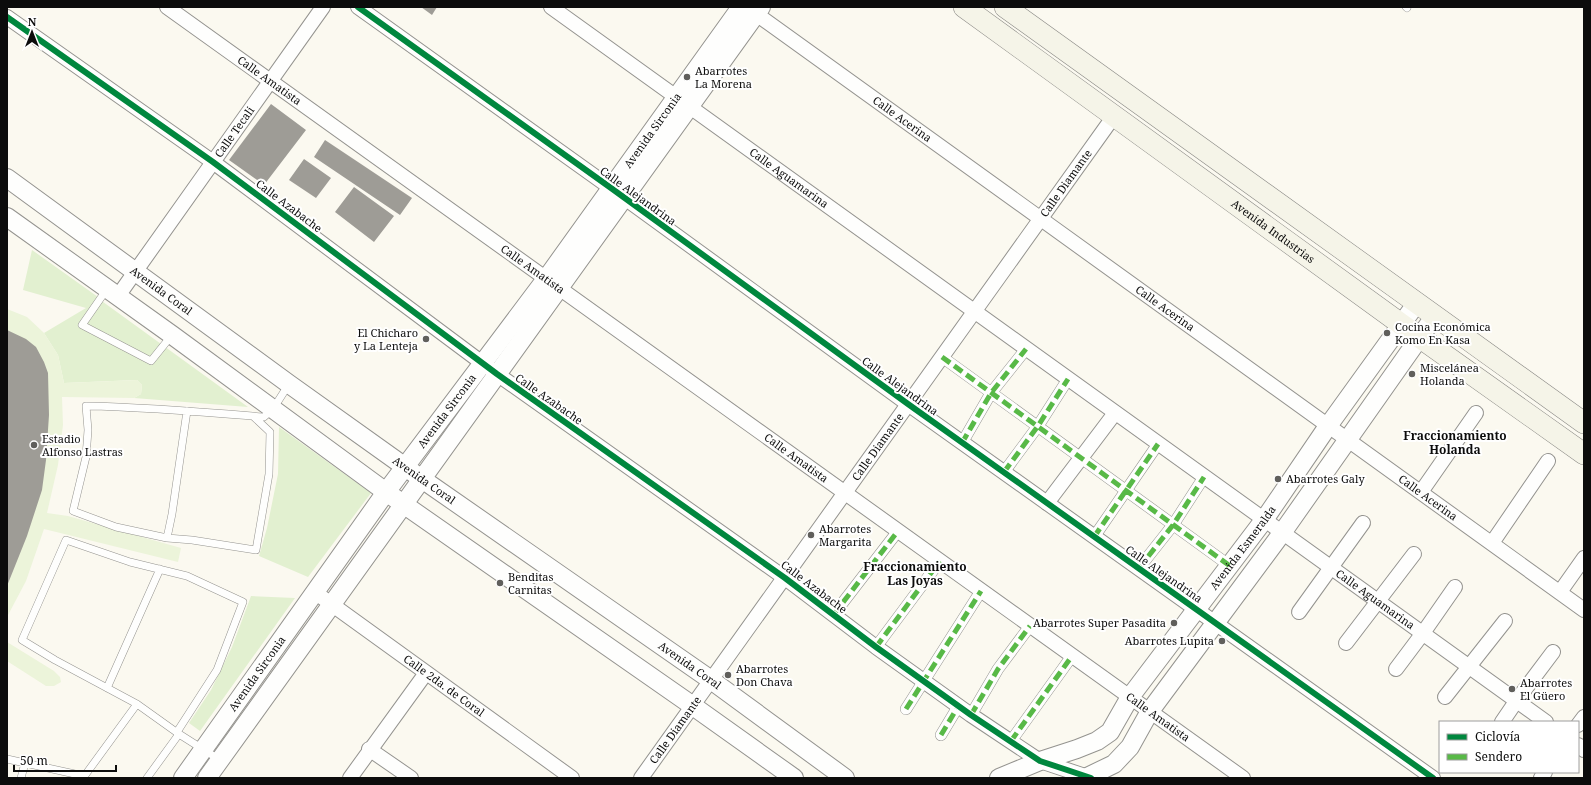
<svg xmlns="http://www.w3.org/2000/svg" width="1591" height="785" viewBox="0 0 1591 785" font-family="'Noto Serif',serif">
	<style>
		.green { fill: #e2f0d0 }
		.pitch { fill: #ecf4da }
		.building { fill: #9e9c96 }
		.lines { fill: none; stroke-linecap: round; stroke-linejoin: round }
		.service-casing { stroke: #94938f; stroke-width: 8 }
		.pedestrian-casing { stroke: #94938f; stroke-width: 12 }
		.minor-casing { stroke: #94938f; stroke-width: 16 }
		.tertiary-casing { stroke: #94938f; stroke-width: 20 }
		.secondary-casing { stroke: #8a8985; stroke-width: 22 }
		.service { stroke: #fefefd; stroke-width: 7 }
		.pedestrian { stroke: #fefefd; stroke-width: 11 }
		.minor { stroke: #fefefd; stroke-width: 14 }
		.tertiary { stroke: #fefefd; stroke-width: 18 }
		.secondary { stroke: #f5f4e8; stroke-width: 21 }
		.quiet { stroke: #58b947; stroke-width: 5; stroke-dasharray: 10 5; stroke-linecap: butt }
		.cycleway-casing { stroke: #fff; stroke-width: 8 }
		.cycleway { stroke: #00873e; stroke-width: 6 }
		.poi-dot { fill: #605f5c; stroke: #fff; stroke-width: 1.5 }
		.labels { text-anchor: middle; stroke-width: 4; stroke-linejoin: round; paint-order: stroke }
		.poi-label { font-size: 11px; fill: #0c0c0c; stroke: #fff; text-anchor: start }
		.street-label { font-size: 11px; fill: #0c0c0c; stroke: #fff }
		.neighbourhood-label { font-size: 12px; font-weight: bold; fill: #0c0c0c; stroke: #fff }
	</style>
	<rect width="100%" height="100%" fill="#fbf9f0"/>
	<path class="green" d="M32 250 98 297 99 299 248 407 134 398 141 394 142 385 137 380 64 383 58 355 44 333 86 308 23 290Z
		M279 427 371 493 308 577 259 556 267 528 278 474Z
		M251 596 295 598 200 731 189 723 211 690 232 647Z"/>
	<path class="pitch" d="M7 309 27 317 44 333 58 355 64 383 137 380 142 385 141 394 134 398 62 397 63 425 58 465 47 513 68 516 181 548 178 562 44 529 26 581 7 617Z
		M7 642 54 671 60 677 61 682 54 686H46L7 661Z"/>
	<path class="building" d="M421 7H437L432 15Z
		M271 104 306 130 264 185 229 160Z
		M325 140 412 198 400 215 314 157Z
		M304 159 331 178 316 198 289 180Z
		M354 187 394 216 374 242 335 212Z
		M7 330 26 339 36 347 44 362 48 373 49 415 46 460 42 490 27 536 7 586Z"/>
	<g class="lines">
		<g class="service-casing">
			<path id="service" d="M1406 7 1407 8
				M107 289 82 325 151 361 172 335
				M254 417 270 432 269 474 256 550 192 540 167 538 116 527 73 511 86 457 88 430 86 406C146 407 205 412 264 417L273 409 289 384
				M167 538 172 514 187 411
				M107 688 160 569
				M177 732 217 670 243 602 187 576 130 562 66 540 22 640 55 660 137 704 179 734 220 760
				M7 759 84 776
				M21 778 25 763
				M83 778 137 704
				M147 778 179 734"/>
		</g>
		<g class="pedestrian-casing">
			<path id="pedestrian" d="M942 357 1230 566
				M962 443 991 393 1026 349
				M1004 472 1038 426 1068 379
				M1094 537 1158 444
				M1139 568 1173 525 1204 477
				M834 614 898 531
				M876 647 940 561
				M906 709 981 591
				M971 715 998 669 1030 626
				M941 735 959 705
				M1011 741 1072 656"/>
		</g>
		<g class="minor-casing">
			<g id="minor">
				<path id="s1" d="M167 7 1243 778"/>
				<path d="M358 7 611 188 908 404 1433 778"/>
				<path id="s2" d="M551 7 1546 722"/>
				<path id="s3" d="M748 8 1584 610"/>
				<path d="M7 17 213 162 497 374 785 578 876 647 971 715 1040 761 1091 778"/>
				<path id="s4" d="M118 296 323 7"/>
				<path d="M1421 492 1476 413"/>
				<path d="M1047 503 1115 413"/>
				<path d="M1492 543 1548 461"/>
				<path d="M1560 592 1584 558"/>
				<path id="s5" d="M316 593 572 778"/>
				<path d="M1299 612 1363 523"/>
				<path d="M1346 643 1414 554"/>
				<path d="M1396 669 1423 633 1455 587"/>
				<path d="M1445 697 1505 621"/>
				<path d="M1502 722 1517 700 1553 652"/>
				<path d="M1578 725 1584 717"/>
				<path d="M1578 745 1584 750"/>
				<path d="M369 749 411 778"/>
				<path d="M350 778 426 673"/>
				<path id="s6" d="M641 778 1114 116"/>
				<path d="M1541 778 1545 772"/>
			</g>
		</g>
		<g class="tertiary-casing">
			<g id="tertiary">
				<path id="s7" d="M7 178 289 384 422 479 711 680 845 778"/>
				<path d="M7 217 172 335 386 492 693 706 794 778"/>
				<path id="s8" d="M183 778 386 492 546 279 741 7"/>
				<path d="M207 778 761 7"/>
				<path id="s9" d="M999 778 1040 761 1077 749 1097 741 1110 732 1130 697 1264 520 1328 426 1416 304"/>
				<path d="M1085 778 1114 764 1130 747 1150 711 1282 533 1434 317"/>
			</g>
		</g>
		<g class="secondary-casing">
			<g id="secondary">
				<path id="s10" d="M964 7 1401 324 1584 454"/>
				<path d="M1005 7 1584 423"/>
			</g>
		</g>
		<use href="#service" class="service"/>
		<use href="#pedestrian" class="pedestrian"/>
		<use href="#minor" class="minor"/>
		<use href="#tertiary" class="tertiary"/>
		<use href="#secondary" class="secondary"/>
		<path class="quiet" d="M942 357 1230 566
			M962 443 991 393 1026 349
			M1004 472 1038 426 1068 379
			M1094 537 1158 444
			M1139 568 1173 525 1204 477
			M834 614 898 531
			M876 647 940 561
			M906 709 981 591
			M971 715 998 669 1030 626
			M941 735 959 705
			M1011 741 1072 656"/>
		<g class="cycleway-casing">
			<path id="cycleway" d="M358 7 611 188 908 404 1433 778
				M7 17 213 162 497 374 785 578 876 647 971 715 1040 761 1091 778"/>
		</g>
		<use href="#cycleway" class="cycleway"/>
	</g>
	<g class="poi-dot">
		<circle cx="687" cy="77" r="4"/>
		<circle cx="1387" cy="333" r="4"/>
		<circle cx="426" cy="339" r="4"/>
		<circle cx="1412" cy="374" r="4"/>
		<circle cx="34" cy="445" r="4"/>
		<circle cx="1278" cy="479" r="4"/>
		<circle cx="811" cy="535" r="4"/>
		<circle cx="500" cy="583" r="4"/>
		<circle cx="1174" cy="623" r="4"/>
		<circle cx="1222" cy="641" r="4"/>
		<circle cx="728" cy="675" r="4"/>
		<circle cx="1512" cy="689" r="4"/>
	</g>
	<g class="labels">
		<g class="poi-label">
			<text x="695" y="75">Abarrotes<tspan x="695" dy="13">La Morena</tspan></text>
			<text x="1395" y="331">Cocina Económica<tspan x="1395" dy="13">Komo En Kasa</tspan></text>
			<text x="418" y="337" text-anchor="end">El Chicharo<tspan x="418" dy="13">y La Lenteja</tspan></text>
			<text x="1420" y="372">Miscelánea<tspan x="1420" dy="13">Holanda</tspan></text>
			<text x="42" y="443">Estadio<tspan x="42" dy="13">Alfonso Lastras</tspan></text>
			<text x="1286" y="483">Abarrotes Galy</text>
			<text x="819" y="533">Abarrotes<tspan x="819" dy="13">Margarita</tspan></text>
			<text x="508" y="581">Benditas<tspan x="508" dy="13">Carnitas</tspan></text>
			<text x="1166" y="627" text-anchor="end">Abarrotes Super Pasadita</text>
			<text x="1214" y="645" text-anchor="end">Abarrotes Lupita</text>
			<text x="736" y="673">Abarrotes<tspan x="736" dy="13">Don Chava</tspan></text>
			<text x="1520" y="687">Abarrotes<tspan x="1520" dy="13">El Güero</tspan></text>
		</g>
		<g class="street-label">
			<text dy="4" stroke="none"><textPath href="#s1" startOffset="126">Calle Amatista</textPath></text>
			<text dy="4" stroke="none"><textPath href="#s3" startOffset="190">Calle Acerina</textPath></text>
			<text dy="4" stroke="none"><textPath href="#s8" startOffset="800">Avenida Sirconia</textPath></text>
			<text dy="4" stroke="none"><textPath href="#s4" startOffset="201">Calle Tecali</textPath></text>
			<text dy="4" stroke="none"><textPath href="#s2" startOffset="293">Calle Aguamarina</textPath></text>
			<text dy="4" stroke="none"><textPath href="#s6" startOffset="731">Calle Diamante</textPath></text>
			<text transform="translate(638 196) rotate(36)" y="4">Calle Alejandrina</text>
			<text transform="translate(289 206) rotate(37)" y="4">Calle Azabache</text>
			<text dy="4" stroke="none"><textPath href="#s10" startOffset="382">Avenida Industrias</textPath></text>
			<text dy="4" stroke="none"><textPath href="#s1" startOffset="450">Calle Amatista</textPath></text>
			<text dy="4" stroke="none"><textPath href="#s7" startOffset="191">Avenida Coral</textPath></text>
			<text dy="4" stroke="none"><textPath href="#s3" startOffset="514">Calle Acerina</textPath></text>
			<text transform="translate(900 386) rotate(36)" y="4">Calle Alejandrina</text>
			<text transform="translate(549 399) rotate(35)" y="4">Calle Azabache</text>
			<text dy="4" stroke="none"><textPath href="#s8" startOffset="452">Avenida Sirconia</textPath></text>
			<text dy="4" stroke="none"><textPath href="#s6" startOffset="407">Calle Diamante</textPath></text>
			<text dy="4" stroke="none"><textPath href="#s1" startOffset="774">Calle Amatista</textPath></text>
			<text dy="4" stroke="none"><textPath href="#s7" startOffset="515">Avenida Coral</textPath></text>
			<text dy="4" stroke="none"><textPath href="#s3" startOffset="838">Calle Acerina</textPath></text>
			<text dy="4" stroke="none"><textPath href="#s9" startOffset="348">Avenida Esmeralda</textPath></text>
			<text transform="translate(1164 574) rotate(35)" y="4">Calle Alejandrina</text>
			<text transform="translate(814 587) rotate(37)" y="4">Calle Azabache</text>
			<text dy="4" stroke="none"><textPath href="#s2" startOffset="1015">Calle Aguamarina</textPath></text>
			<text dy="4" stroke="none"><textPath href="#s7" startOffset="839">Avenida Coral</textPath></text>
			<text dy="4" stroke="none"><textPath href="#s8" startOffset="128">Avenida Sirconia</textPath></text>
			<text dy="4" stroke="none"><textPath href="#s5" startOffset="158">Calle 2da. de Coral</textPath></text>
			<text dy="4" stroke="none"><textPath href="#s1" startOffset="1219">Calle Amatista</textPath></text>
			<text dy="4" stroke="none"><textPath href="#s6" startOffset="59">Calle Diamante</textPath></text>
		</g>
		<g class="neighbourhood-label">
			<text x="1455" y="440">Fraccionamiento<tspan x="1455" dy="14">Holanda</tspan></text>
			<text x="915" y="571">Fraccionamiento<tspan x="915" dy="14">Las Joyas</tspan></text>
		</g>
	</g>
	<rect width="1591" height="785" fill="none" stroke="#0c0c0c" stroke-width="16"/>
	<rect x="1439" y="721" width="140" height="52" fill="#ffffff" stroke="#9e9e9e"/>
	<rect x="1447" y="734" width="20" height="6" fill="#00873e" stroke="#9e9e9e"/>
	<text x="1475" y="741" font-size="12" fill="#0c0c0c">Ciclovía</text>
	<rect x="1447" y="754" width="20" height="6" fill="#58b947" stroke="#9e9e9e"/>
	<text x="1475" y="761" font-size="12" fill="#0c0c0c">Sendero</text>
	<g transform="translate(32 32)" stroke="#ffffff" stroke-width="3" paint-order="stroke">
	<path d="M0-3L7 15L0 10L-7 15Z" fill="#0c0c0c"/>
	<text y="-6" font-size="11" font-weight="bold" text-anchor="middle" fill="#0c0c0c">N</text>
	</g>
	<path d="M14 765v6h102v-6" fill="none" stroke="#0c0c0c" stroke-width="2"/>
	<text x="20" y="765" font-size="12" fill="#0c0c0c" stroke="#ffffff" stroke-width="3" paint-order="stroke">50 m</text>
</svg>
